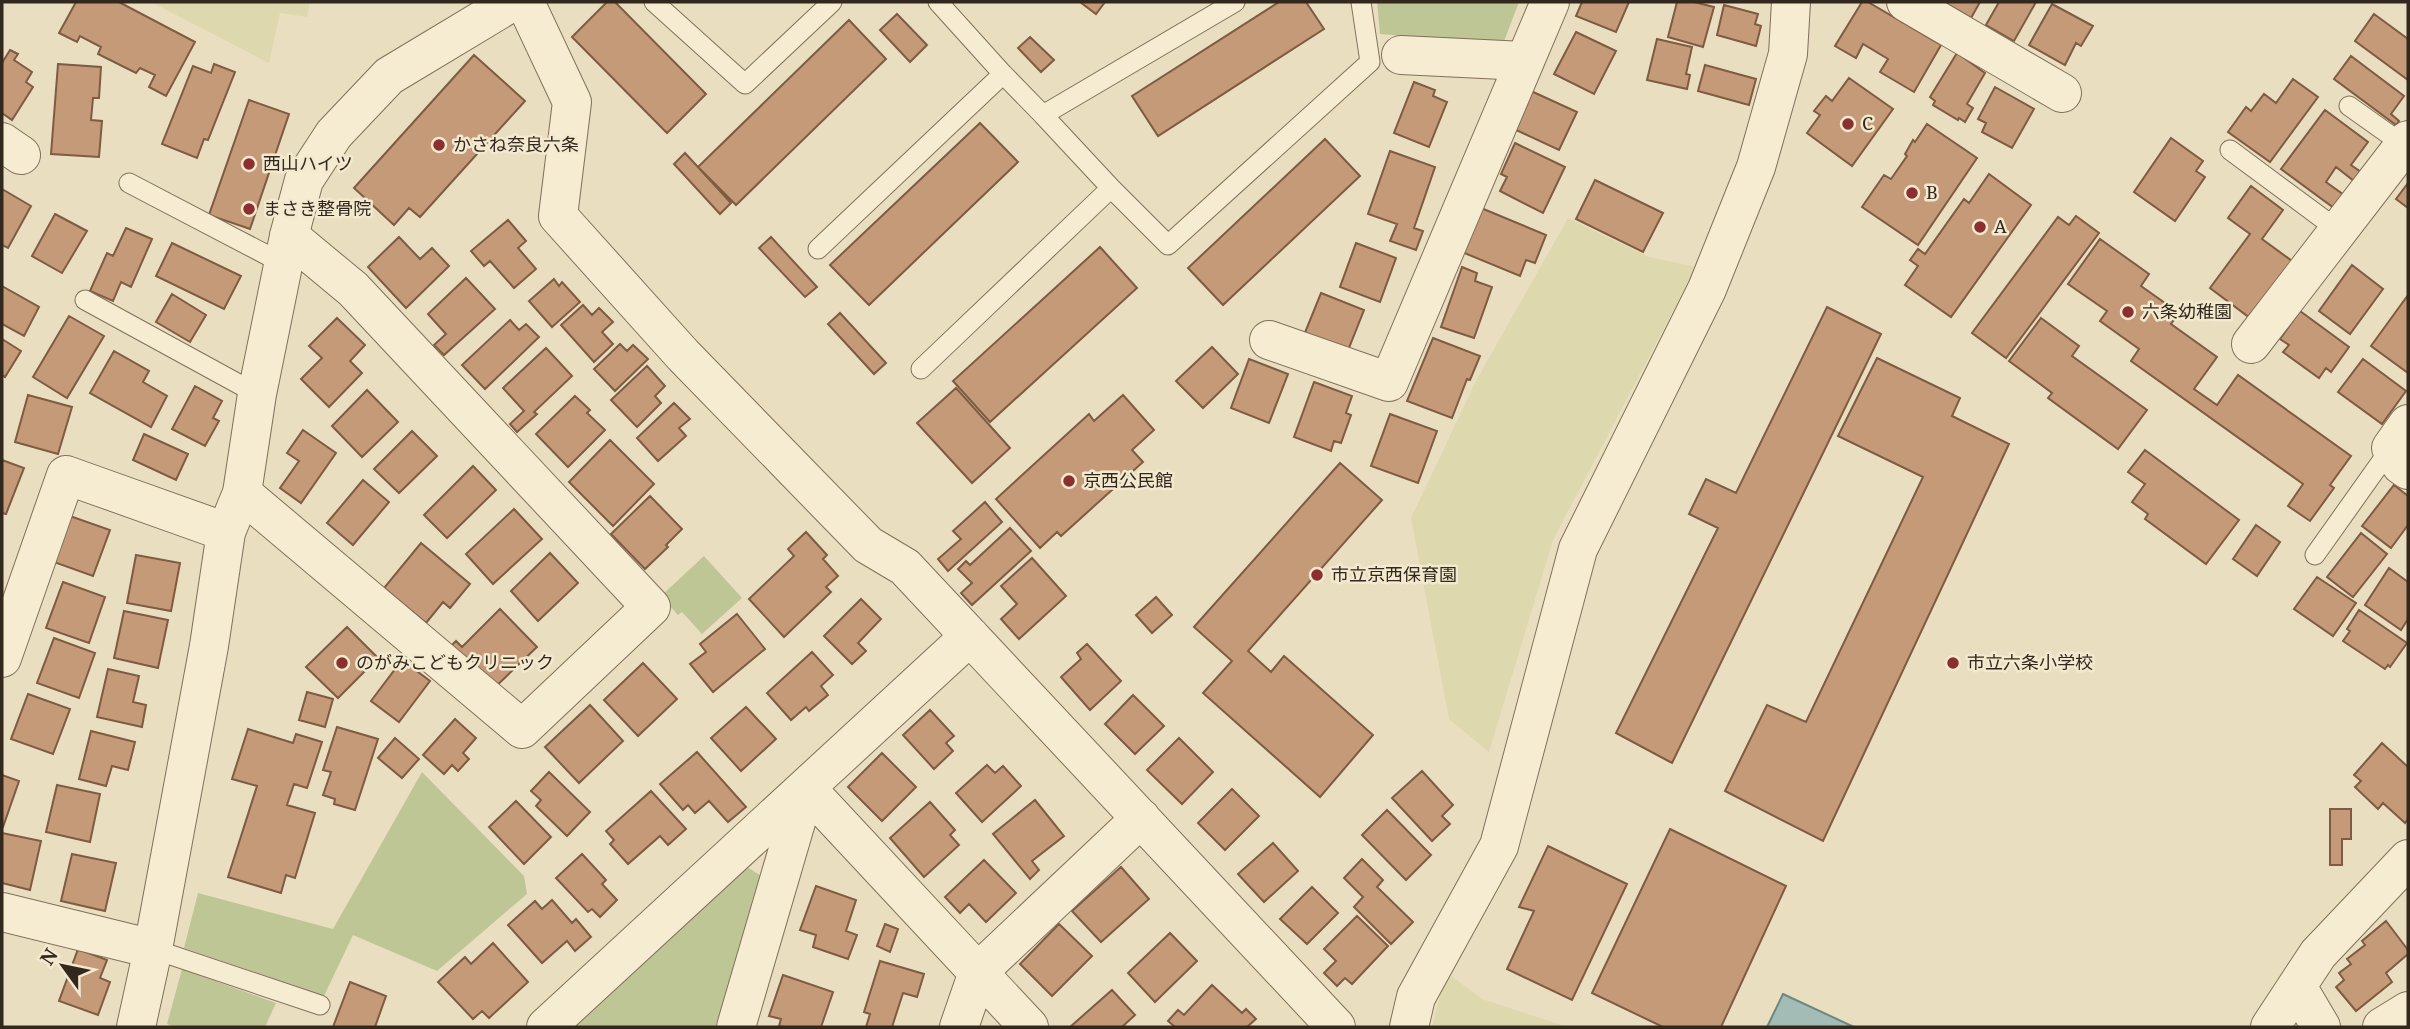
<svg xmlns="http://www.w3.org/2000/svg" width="2410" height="1029" viewBox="0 0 2410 1029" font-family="'Noto Serif','Noto Sans JP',serif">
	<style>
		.farmland { fill: #ded8ae }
		.green { fill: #bfc695 }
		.water { fill: #a3bcb5; stroke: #6b8982; stroke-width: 2 }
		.building { fill: #c59a79; stroke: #7e5b41; stroke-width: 2 }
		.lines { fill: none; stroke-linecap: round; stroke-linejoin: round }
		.service-casing { stroke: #81705a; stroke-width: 21 }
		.minor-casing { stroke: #81705a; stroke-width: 40 }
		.tertiary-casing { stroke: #81705a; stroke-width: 40 }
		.service { stroke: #f5ecd2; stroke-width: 19 }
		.minor { stroke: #f5ecd2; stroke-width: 38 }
		.tertiary { stroke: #f5ecd2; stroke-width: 38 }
		.poi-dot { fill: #8b302f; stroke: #f2e9cf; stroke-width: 2.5 }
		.labels { text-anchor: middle; stroke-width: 5; stroke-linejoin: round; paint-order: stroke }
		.poi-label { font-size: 18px; fill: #32281d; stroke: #f2e9cf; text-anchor: start }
	</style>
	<rect width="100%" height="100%" fill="#eadec0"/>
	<path class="farmland" d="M151 2H310L307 17 280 13 269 63Z
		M1568 218 1649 257 1696 267 1553 540 1489 752 1449 719 1411 518 1476 381Z
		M1449 974 1482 999 1568 1027H1432L1440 995Z"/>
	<path class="green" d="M1377 2H1519L1503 44 1380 34Z
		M704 556 742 598 702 634 682 612 678 615 661 596Z
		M422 772 524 876 527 894 437 971 353 935 324 996 184 948 198 893 333 929Z
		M744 865 766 879 715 1027H575Z
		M182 969 276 1003 265 1027H175L167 1024Z"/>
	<path class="water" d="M1783 994 1854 1027H1767Z"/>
	<path class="building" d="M76 2H119L195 42 166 96 149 87 155 75 140 68 136 73 98 54 101 47 80 36 77 42 59 33Z
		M607 2H615L706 94 667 133 572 37Z
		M1080 2H1105L1096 14Z
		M1279 2H1306L1324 29 1158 136 1132 96Z
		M1582 2H1629L1616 32 1576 16Z
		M1677 2H1694L1714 7 1703 47 1668 37Z
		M1862 2H1868L1941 45 1914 92 1880 72 1888 59 1863 44 1856 58 1835 46Z
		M1944 2H1980L1971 18Z
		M1999 2H2036L2014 41 1986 25Z
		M2052 4 2093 26 2081 46 2076 43 2065 65 2029 45Z
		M1724 5 1758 14 1755 24 1761 26 1756 46 1717 35Z
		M897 14 927 45 910 62 880 30Z
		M2374 14 2408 39V80L2355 41Z
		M849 20 886 59 736 205 698 167Z
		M1576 32 1616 51 1594 94 1554 74Z
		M1030 37 1054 60 1041 72 1018 48Z
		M1657 39 1692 47 1686 74 1690 75 1687 89 1647 80Z
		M10 50 18 54 14 60 32 72 26 82 33 87 12 120 2 113V63Z
		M1957 53 1985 73 1967 104 1973 108 1965 122 1959 118 1958 120 1933 105 1935 101 1930 97Z
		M474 55 525 101 420 217 409 208 394 225 354 188Z
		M2351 56 2404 96 2391 114 2399 121 2396 125 2334 79Z
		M58 64 101 67 99 98H93L91 120 102 121 99 157 51 154Z
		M214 64 235 72 208 140 204 139 197 158 162 144 193 66 211 73Z
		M1705 65 1756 79 1749 105 1698 91Z
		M1849 78 1893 109 1852 166 1807 133 1820 115 1814 111 1826 96 1832 101Z
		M2293 79 2318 97 2270 162 2228 132 2246 107 2251 111 2264 94 2276 103Z
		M1414 82 1435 90 1433 96 1447 102 1429 147 1394 133Z
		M1995 87 2034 109 2012 148 1982 132 1986 123 1978 119Z
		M1531 91 1577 112 1559 150 1514 129Z
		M249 100 289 114 250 229 209 215Z
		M2325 110 2368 142 2351 165 2361 172 2354 181 2336 167 2326 182 2344 195 2334 208 2281 169Z
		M980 123 1018 162 869 305 830 265Z
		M1927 124 1977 158 1918 245 1862 207 1884 175 1891 179 1907 156 1905 154 1913 140 1915 142Z
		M2171 138 2203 161 2196 171 2205 177 2175 221 2134 192Z
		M1325 139 1360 176 1223 305 1188 268Z
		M1515 143 1565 167 1543 213 1500 191 1507 177 1501 174Z
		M1390 151 1435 167 1414 228 1423 231 1416 250 1390 241 1397 224 1368 214Z
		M685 153 731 203 720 214 674 164Z
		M1989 174 2031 205 1951 317 1905 285 1918 266 1910 260 1918 249 1925 254 1964 199 1969 203Z
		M1595 180 1663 213 1643 252 1576 219Z
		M2408 183V208L2396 199Z
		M2251 186 2283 210 2262 239 2292 261 2250 318 2210 288 2250 234 2228 218Z
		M2 189 31 206 8 248 2 245Z
		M1481 208 1546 235 1535 263 1526 260 1520 276 1462 252Z
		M55 214 87 231 62 273 32 256Z
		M2076 216 2099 233 2006 358 1972 333 2058 217 2069 225Z
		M508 220 526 241 518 248 536 269 514 288 490 261 484 266 471 251Z
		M126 228 152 239 131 287 121 282 113 301 90 291 107 253 113 256Z
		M399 237 420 259 432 248 449 266 406 308 368 267Z
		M771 237 817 287 805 297 759 248Z
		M2100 239 2149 274 2141 286 2179 313 2171 324 2217 357 2194 389 2217 405 2238 375 2351 456 2330 485 2334 488 2310 521 2288 506 2303 484 2131 361 2139 349 2100 321 2107 311 2068 284Z
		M172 243 241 276 224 309 156 276Z
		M1356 243 1396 258 1380 302 1340 287Z
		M1100 247 1137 288 990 422 953 381Z
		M2352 265 2383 289 2350 334 2319 311Z
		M1462 267 1477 273 1475 281 1492 287 1474 338 1441 327Z
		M466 278 495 309 444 355 434 345 446 334 428 314Z
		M554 279 559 286 562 282 580 302 552 327 529 301Z
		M2 286 39 307 24 336 2 324Z
		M1321 293 1364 310 1347 353 1304 335Z
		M172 294 206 315 190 342 156 322Z
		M2408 295V373L2371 346Z
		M583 305 592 315 599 308 613 322 602 332 613 344 594 362 561 325Z
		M1827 307 1881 334 1672 763 1616 733 1718 528 1689 514 1706 479 1736 493Z
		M2300 311 2349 347 2331 372 2326 368 2319 378 2283 352 2289 345 2280 339Z
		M840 313 886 363 874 374 828 324Z
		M69 316 104 336 67 398 33 377Z
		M337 318 365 345 350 361 362 373 329 407 301 379 322 358 309 346Z
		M2041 318 2079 346 2072 356 2147 410 2118 449 2048 398 2052 393 2009 361Z
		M510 320 519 330 526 324 539 337 485 389 462 365Z
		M1433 338 1480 356 1470 380 1467 379 1452 418 1407 401Z
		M2 339 21 351 5 377 2 375Z
		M620 344 627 351 633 345 648 359 615 391 594 369Z
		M1212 347 1238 374 1203 408 1176 381Z
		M546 348 572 376 534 412 537 414 517 432 510 424 524 411 503 388Z
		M114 351 149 371 143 382 167 396 151 427 90 393Z
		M1877 358 1960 398 1952 416 2009 444 1823 841 1725 791 1767 705 1806 722 1923 477 1838 436Z
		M1249 359 1288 374 1269 423 1231 408Z
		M2363 359 2406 391 2382 424 2338 392Z
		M647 366 665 386 655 396 661 403 637 427 611 400Z
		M1314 382 1352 396 1346 413 1351 415 1341 443 1334 441 1331 451 1294 437Z
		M195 386 222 401 213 418 219 421 205 446 172 429Z
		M956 388 1010 448 972 483 917 423Z
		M367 390 398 422 362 457 332 426Z
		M28 395 72 407 58 454 15 442Z
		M1123 395 1154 430 1132 450 1143 462 1061 536 1057 532 1040 548 996 499 1089 414 1094 421Z
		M575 396 590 410 587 413 605 430 568 467 536 434Z
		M674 403 690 419 679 428 686 436 658 461 637 438Z
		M1390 414 1437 431 1418 483 1371 466Z
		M303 430 336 453 301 503 280 488 299 461 287 453Z
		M412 431 437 456 399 493 374 469Z
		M144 434 188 454 176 480 133 460Z
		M610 440 654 484 613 526 569 482Z
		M2145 450 2239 520 2206 564 2145 519 2148 514 2132 502 2145 484 2128 472Z
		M2 460 24 468 6 514 2 513Z
		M1340 463 1382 500 1248 651 1271 672 1284 656 1373 735 1320 797 1203 693 1232 661 1194 627Z
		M473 466 496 490 447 538 424 515Z
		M363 480 389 502 353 545 327 523Z
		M2394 485 2408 496V525L2391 548 2362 526Z
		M650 496 682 529 666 545 668 547 645 569 611 534Z
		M985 502 1002 522 948 571 938 559 961 539 953 531Z
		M514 509 542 539 493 584 466 554Z
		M67 515 110 530 93 576 51 561Z
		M2256 525 2280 542 2257 576 2233 559Z
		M1010 528 1031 551 972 605 961 593 972 583 958 569 966 561 970 565Z
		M806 532 827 555 823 559 838 576 826 587 831 592 784 637 749 599 794 556 788 549Z
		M2361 533 2387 554 2353 597 2327 577Z
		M421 543 470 584 450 608 443 602 426 623 384 588Z
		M550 553 578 583 538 621 511 591Z
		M136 555 180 563 171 611 127 603Z
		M1032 558 1066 596 1019 639 1001 619 1017 604 1001 586Z
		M2389 568 2408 582V619L2401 630 2365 605Z
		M2317 577 2356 603 2333 636 2294 609Z
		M63 582 105 597 89 643 46 628Z
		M1156 597 1172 615 1152 633 1136 615Z
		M861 599 881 619 858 643 866 651 852 664 824 636Z
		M500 609 537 647 491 691 449 648 456 641 462 647Z
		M2359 610 2407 643 2390 667 2388 665 2385 669 2343 641 2350 631 2347 629Z
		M124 611 168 620 158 668 114 658Z
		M737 614 765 649 713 692 690 664 706 652 700 644Z
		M347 627 378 658 338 698 306 667Z
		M54 638 95 653 79 698 37 683Z
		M1087 644 1121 681 1090 710 1061 677 1081 659 1077 653Z
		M812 652 833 675 821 686 828 695 809 711 806 707 791 720 767 693Z
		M402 660 430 681 399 722 371 701Z
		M643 663 677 699 638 736 604 700Z
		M108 669 139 676 133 702 146 705 142 727 97 717Z
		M307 692 333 699 325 727 299 720Z
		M28 694 70 709 53 754 11 739Z
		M1133 695 1164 726 1135 754 1105 724Z
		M590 705 623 741 579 783 545 747Z
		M746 707 776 739 741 771 711 738Z
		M930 710 954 736 946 743 953 751 934 769 903 735Z
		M455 719 476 738 463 753 469 759 458 771 452 765 444 774 423 755Z
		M337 727 378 739 355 810 334 804 335 799 323 795 331 772 323 770Z
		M248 729 293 743 296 734 322 742 307 788 294 784 287 805 315 813 295 878 286 875 281 893 228 877 257 786 232 779Z
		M91 731 135 742 128 770 112 766 106 786 79 779Z
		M395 738 419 759 402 778 378 758Z
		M1179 738 1213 772 1182 804 1147 770Z
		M2382 743 2408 767V819L2405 823 2383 803 2378 809 2355 787 2361 781 2354 775Z
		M697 752 746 807 728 822 709 801 695 813 688 805 683 810 660 784Z
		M882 753 916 787 882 821 848 787Z
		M987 765 995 773 1003 766 1021 786 982 822 956 793Z
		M1422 771 1453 805 1442 816 1450 824 1432 841 1392 798Z
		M549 772 590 812 567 836 536 806 541 800 531 791Z
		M2 775 19 781 3 827H2Z
		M57 785 100 794 90 842 46 832Z
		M1232 789 1259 816 1225 850 1198 823Z
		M651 791 686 829 668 845 660 836 628 864 610 844 614 840 606 831Z
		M1035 800 1064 836 1032 861 1039 870 1030 879 993 834Z
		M516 801 551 837 524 864 489 827Z
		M930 802 955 830 950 835 959 845 924 877 890 838Z
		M2330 809H2351V839H2342V865H2330Z
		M1387 810 1431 855 1406 880 1362 835Z
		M1670 829 1786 886 1721 1027H1663L1592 993Z
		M2 833 41 841 30 890 2 883Z
		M1273 843 1298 871 1264 902 1238 874Z
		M1548 846 1627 884 1572 1000 1507 969 1534 911 1519 907Z
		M72 854 116 863 105 911 61 901Z
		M582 854 606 880 602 884 617 900 600 917 592 909 588 912 556 878Z
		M1362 859 1383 880 1377 887 1413 922 1391 944 1354 907 1363 897 1344 878Z
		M984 860 1016 893 986 922 969 904 960 913 945 897Z
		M1121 867 1149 899 1101 942 1072 911Z
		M816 886 856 900 846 931 857 935 848 959 813 947 816 935 800 930Z
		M1312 887 1338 913 1307 944 1280 919Z
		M552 900 572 923 576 919 591 937 575 951 567 941 542 963 508 925 535 901 542 909Z
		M1357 916 1388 946 1352 984 1345 978 1337 986 1324 973 1336 961 1324 949Z
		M2386 921 2408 950V954L2386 973 2392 982 2356 1011 2336 987 2344 980 2339 973 2351 964 2347 959 2365 945 2362 941Z
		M885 924 898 929 890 952 877 946Z
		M1059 924 1092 956 1052 996 1020 964Z
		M1170 933 1197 961 1155 1002 1128 973Z
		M493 943 528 982 489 1018 482 1011 473 1019 438 982 465 957 471 964Z
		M78 949 107 960 100 978 110 982 98 1015 59 1001Z
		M880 961 924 974 917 997 903 993 892 1027H866L870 1014 864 1012Z
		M783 975 833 992 821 1027H784L779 1026 781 1019 769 1016Z
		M350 982 386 996 375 1027H333Z
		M1212 985 1242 1013 1246 1009 1256 1019 1247 1027H1175L1168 1021 1178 1010 1184 1015Z
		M1112 990 1135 1015 1122 1027H1070Z"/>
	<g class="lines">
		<g class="service-casing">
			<path id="service" d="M654 2 745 84 832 2
				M938 2 1003 74 1043 115 1235 2
				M2349 106 2404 145
				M1043 115 1111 188
				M2230 150 2338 230
				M129 183 284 264
				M818 249 1003 74
				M85 300 257 394
				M921 369 1111 188 1168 245 1370 62 1361 2
				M2315 555 2391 448
				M153 949 320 1005"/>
		</g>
		<g class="minor-casing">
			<path id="minor" d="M525 2 572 102 558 216 683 355 868 545 905 567 1336 1027
				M1906 2 2062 93
				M1401 55 1524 61
				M2 142 21 155
				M1269 340 1389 382 1550 2
				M2251 344 2408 140
				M2408 424 2391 448 2401 465 2408 470
				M242 493 522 729 651 607 353 289 289 236
				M2 658 66 475 226 532
				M806 788 1029 1027
				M2 912 153 949
				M2298 988 2321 1027
				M546 1027 970 636
				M736 1027 806 788
				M959 1027 978 972 1141 818
				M1409 1027 1416 997 1499 846 1578 549 1707 289 1756 167 1788 54 1791 2
				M2270 1027 2318 954 2408 859
				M2382 1027 2408 1011"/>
		</g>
		<g class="tertiary-casing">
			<path id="tertiary" d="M136 1027 153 949 209 646 226 532 242 493 257 394 289 236 304 180 334 134 389 76 512 2"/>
		</g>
		<use href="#service" class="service"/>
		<use href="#minor" class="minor"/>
		<use href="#tertiary" class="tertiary"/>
	</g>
	<g class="poi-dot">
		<circle cx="1848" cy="124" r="7"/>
		<circle cx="439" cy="145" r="7"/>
		<circle cx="249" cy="164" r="7"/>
		<circle cx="1912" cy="193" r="7"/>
		<circle cx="249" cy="209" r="7"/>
		<circle cx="1980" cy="227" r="7"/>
		<circle cx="2128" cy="312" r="7"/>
		<circle cx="1069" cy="481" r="7"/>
		<circle cx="1317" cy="575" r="7"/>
		<circle cx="342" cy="663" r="7"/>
		<circle cx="1953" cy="663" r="7"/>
	</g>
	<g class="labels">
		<g class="poi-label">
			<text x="1862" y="130">C</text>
			<text x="453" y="151">かさね奈良六条</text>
			<text x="263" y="170">西山ハイツ</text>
			<text x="1926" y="199">B</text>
			<text x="263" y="215">まさき整骨院</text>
			<text x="1994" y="233">A</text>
			<text x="2142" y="318">六条幼稚園</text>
			<text x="1083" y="487">京西公民館</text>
			<text x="1331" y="581">市立京西保育園</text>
			<text x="356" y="669">のがみこどもクリニック</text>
			<text x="1967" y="669">市立六条小学校</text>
		</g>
	</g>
	<rect width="2410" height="1029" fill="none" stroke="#32281d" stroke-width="7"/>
	<g transform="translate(63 966) rotate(303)" stroke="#f2e9cf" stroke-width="5" paint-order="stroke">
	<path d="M0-5L12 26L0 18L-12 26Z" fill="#32281d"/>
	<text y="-10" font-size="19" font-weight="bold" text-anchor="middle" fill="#32281d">N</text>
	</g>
</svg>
